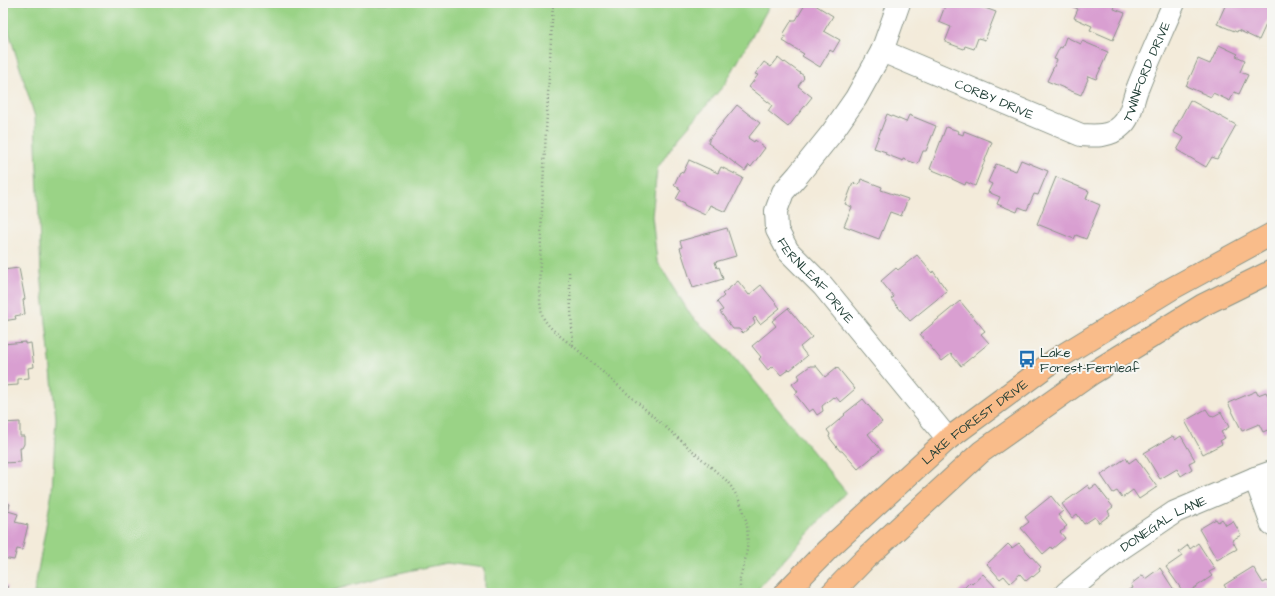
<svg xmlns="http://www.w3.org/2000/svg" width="1275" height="596" viewBox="0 0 1275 596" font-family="'Architects Daughter',sans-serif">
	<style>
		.green { fill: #9ad386; stroke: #5c885d }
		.building { fill: #d99fd1 }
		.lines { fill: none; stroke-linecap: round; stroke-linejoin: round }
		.minor-casing { stroke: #899487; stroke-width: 24 }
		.primary-casing { stroke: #899487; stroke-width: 24 }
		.path { stroke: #899487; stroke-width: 2.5; stroke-dasharray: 1 3; stroke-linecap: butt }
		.minor { stroke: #fff; stroke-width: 22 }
		.primary { stroke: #f9bc8a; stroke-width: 22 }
		.labels { text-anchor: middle; stroke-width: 4; stroke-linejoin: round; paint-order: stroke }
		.street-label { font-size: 13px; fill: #1f3d34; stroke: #f6f6f2 }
		.poi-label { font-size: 13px; fill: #1f3d34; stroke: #f6f6f2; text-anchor: start }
	</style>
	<rect width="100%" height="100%" fill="#f6f6f2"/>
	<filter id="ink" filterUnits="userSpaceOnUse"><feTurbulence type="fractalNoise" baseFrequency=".025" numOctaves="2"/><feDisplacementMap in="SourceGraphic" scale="8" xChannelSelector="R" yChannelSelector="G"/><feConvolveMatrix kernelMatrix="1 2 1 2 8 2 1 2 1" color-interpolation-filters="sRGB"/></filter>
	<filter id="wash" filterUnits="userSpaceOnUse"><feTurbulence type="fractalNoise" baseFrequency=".012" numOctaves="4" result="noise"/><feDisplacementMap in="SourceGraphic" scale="16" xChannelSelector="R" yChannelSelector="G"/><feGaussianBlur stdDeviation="0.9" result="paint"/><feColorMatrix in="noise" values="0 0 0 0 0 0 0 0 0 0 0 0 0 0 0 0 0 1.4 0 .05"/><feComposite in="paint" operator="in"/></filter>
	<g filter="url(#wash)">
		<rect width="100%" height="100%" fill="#f3ebda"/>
		<path class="green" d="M8 3H606L607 5 611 3H771L725 84 674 143 657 169 652 216 657 261 692 317 731 352 846 492 754 593H485V568L446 563 380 577 324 593H34L52 492 56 418 41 274 35 117 5 19Z"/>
		<g id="blocks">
			<path class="building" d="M806 3H812L833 16 824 31 840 40 833 52 830 50 820 67 802 56 804 54 783 41 785 37 784 33 792 20H796Z
				M946 3H974V4L996 12 985 40 978 38 974 49 965 46 964 49 945 42 951 27 939 22Z
				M1074 3H1116L1114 9 1125 13 1113 40 1090 30 1092 26 1074 18 1078 9 1073 7Z
				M1224 3H1272V18L1271 19 1269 18 1259 40 1238 30 1237 32 1217 24 1225 6 1223 5Z
				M1066 37 1081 44 1082 41 1108 52 1096 79 1088 76 1087 78 1088 79 1081 95 1047 81 1057 60 1054 59 1060 47 1062 48Z
				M1219 45 1238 54 1236 56 1245 60 1240 72 1248 75 1239 94 1234 92 1230 101 1213 93 1211 97 1186 86 1198 59 1210 64Z
				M778 58 784 63 785 62 804 76 803 77 804 78 798 86 812 97 788 127 768 111 772 105 749 87 758 75 755 74 764 62 771 67Z
				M1190 100 1236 125 1217 159 1212 157 1206 167 1177 150 1184 138 1173 132Z
				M737 105 760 123 748 138 754 142 755 140 765 148 751 167 749 165 745 171 708 143 709 141V139Z
				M887 114 906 122 909 115 936 126 926 151H923L918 164 903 159V161L885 154 886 152 874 148Z
				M946 127 959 131 958 133 963 135 964 131 992 142 975 186 966 182 965 185 952 179V178L930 169Z
				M689 160 718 173 721 167 743 178 726 212 710 205 705 215 684 205 685 203 676 199 681 190 678 189 679 187 674 185 680 172 683 173Z
				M1021 160 1048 171 1038 195 1034 194 1027 210 1019 207 1017 212 997 204 1000 197 988 192 992 184 988 182 996 164 1016 171Z
				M1056 177 1089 191 1086 199 1100 205 1086 239 1076 235 1074 239 1037 224Z
				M861 179 882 187 881 190 908 199 901 216 890 212 879 239 844 226 852 207 845 204 853 183 859 185Z
				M727 228 736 256 715 262 717 268 719 267 723 279 693 288 680 248 682 247 680 241Z
				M917 255 932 273 933 271 947 291 910 321 891 299 894 297 881 281 896 268 898 270Z
				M19 268 25 299 23 300 25 314 15 316 16 319 3 321V270Z
				M738 281 749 295 761 285 780 308 760 324 755 317 753 319 755 323 743 333 739 329H733L720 312 723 310 717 302 724 296 722 294Z
				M960 301 985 331 981 334 989 343 961 366 951 354 942 361 920 334Z
				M788 308 812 337 800 347 807 356 790 370 789 369 781 375 774 367 773 368 771 367 768 370 759 359 761 357 752 346 776 326 772 321Z
				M25 342V344L31 343 34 367 28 368 29 378 18 379V385L3 386V344Z
				M810 366H816L825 377 837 367 855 389 840 402 836 397 834 398 833 397 822 406 823 411 817 415 813 409 809 412 795 394 798 392 792 384 800 378 798 375Z
				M1256 391 1258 395 1266 392 1272 405V428L1263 432 1259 424 1242 431 1228 403Z
				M863 399 882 422 868 434 881 450 858 469 842 451H840L829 437 830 434 827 430 845 415 844 414Z
				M1206 409 1210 415 1214 416 1221 412 1229 427 1221 432 1225 438 1220 441 1222 444 1203 454 1185 421Z
				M20 422V436H24V444L22 448H20L21 462 3 463V423Z
				M1173 436 1175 440 1181 436 1195 460 1189 463 1192 469 1181 476 1177 469 1160 479 1144 453Z
				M1126 458 1129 463 1136 458 1157 487 1139 499 1133 490 1122 498 1117 491 1113 493 1101 475Z
				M1088 485 1090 489 1096 485 1113 507 1108 511 1110 515 1099 523 1095 517 1084 524 1077 514 1072 518 1062 504Z
				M1051 496 1063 511 1058 515 1067 526 1064 528 1065 529 1060 532 1065 538 1052 549 1051 547 1043 554 1021 528 1029 522 1025 517Z
				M3 502 10 504 8 511 18 514 15 522 28 525 22 550 17 549 14 560 3 558Z
				M1216 519 1218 522 1222 519 1226 525 1233 521 1241 535 1232 540 1237 549 1217 560 1199 529Z
				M1019 543 1041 567 1039 569 1040 571 1033 577 1032 576 1026 581 1020 574 1010 583 1004 576 1000 579 987 564 1008 544 1012 548Z
				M1198 543 1215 569 1209 572 1212 576 1187 593H1184L1166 567 1182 556 1179 552 1188 545 1190 549Z
				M1253 567 1263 583 1267 581 1272 589V593H1229L1224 585Z
				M1160 568 1176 593H1129L1128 591 1133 588 1131 584 1143 575 1145 579Z
				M983 574 1001 593H959L958 592 963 587 964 588 970 582 972 584Z
				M3 584 8 587 4 593H3Z"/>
		</g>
	</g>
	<g filter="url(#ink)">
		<use href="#blocks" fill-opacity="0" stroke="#899487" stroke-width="1"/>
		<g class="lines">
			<g class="minor-casing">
				<g id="minor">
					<path id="s1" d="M899 3 882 51 856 98 831 134 798 175 783 192 776 211 777 230 788 251 823 286 948 439"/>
					<path id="s2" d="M882 51 1081 135C1095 136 1110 137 1121 126 1132 117 1132 100 1138 87 1149 59 1162 31 1174 3"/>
					<path d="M1255 478 1272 525"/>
					<path id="s3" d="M1066 593 1120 549 1175 512 1255 478 1272 472"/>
				</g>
			</g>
			<g class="primary-casing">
				<g id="primary">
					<path id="s4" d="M785 593 828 549 948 439 1055 360 1171 289 1272 234"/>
					<path d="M832 593 865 559 981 452 1091 374 1203 305 1272 271"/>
				</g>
			</g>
			<path class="path" d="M553 3 543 186 539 288C540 297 540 308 543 317 548 328 564 339 573 346L727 481C745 505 751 527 746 556 744 564 742 570 740 578 740 582 740 588 740 593
				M569 272 573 346"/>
			<use href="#minor" class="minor"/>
			<use href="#primary" class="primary"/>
		</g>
	</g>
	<defs>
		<g id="bus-bare" transform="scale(1.38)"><path d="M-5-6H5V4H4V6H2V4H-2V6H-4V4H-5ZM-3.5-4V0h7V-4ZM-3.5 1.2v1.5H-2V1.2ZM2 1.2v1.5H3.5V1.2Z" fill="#1f6fb2" stroke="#f6f6f2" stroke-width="2.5" paint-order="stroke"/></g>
	</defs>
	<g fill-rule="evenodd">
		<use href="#bus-bare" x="1027" y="359"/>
	</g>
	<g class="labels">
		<g class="street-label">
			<text dy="5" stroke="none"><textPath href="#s2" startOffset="319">TWINFORD DRIVE</textPath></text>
			<text dy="5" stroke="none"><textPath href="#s2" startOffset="122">CORBY DRIVE</textPath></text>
			<text dy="5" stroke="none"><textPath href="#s1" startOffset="327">FERNLEAF DRIVE</textPath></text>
			<text dy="5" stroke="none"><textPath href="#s4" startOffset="256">LAKE FOREST DRIVE</textPath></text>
			<text dy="5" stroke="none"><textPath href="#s3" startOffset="120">DONEGAL LANE</textPath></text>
		</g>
		<g class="poi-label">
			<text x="1040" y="357">Lake<tspan x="1040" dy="15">Forest-Fernleaf</tspan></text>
		</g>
	</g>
	<rect width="1275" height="596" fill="none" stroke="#f6f6f2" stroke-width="16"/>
</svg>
